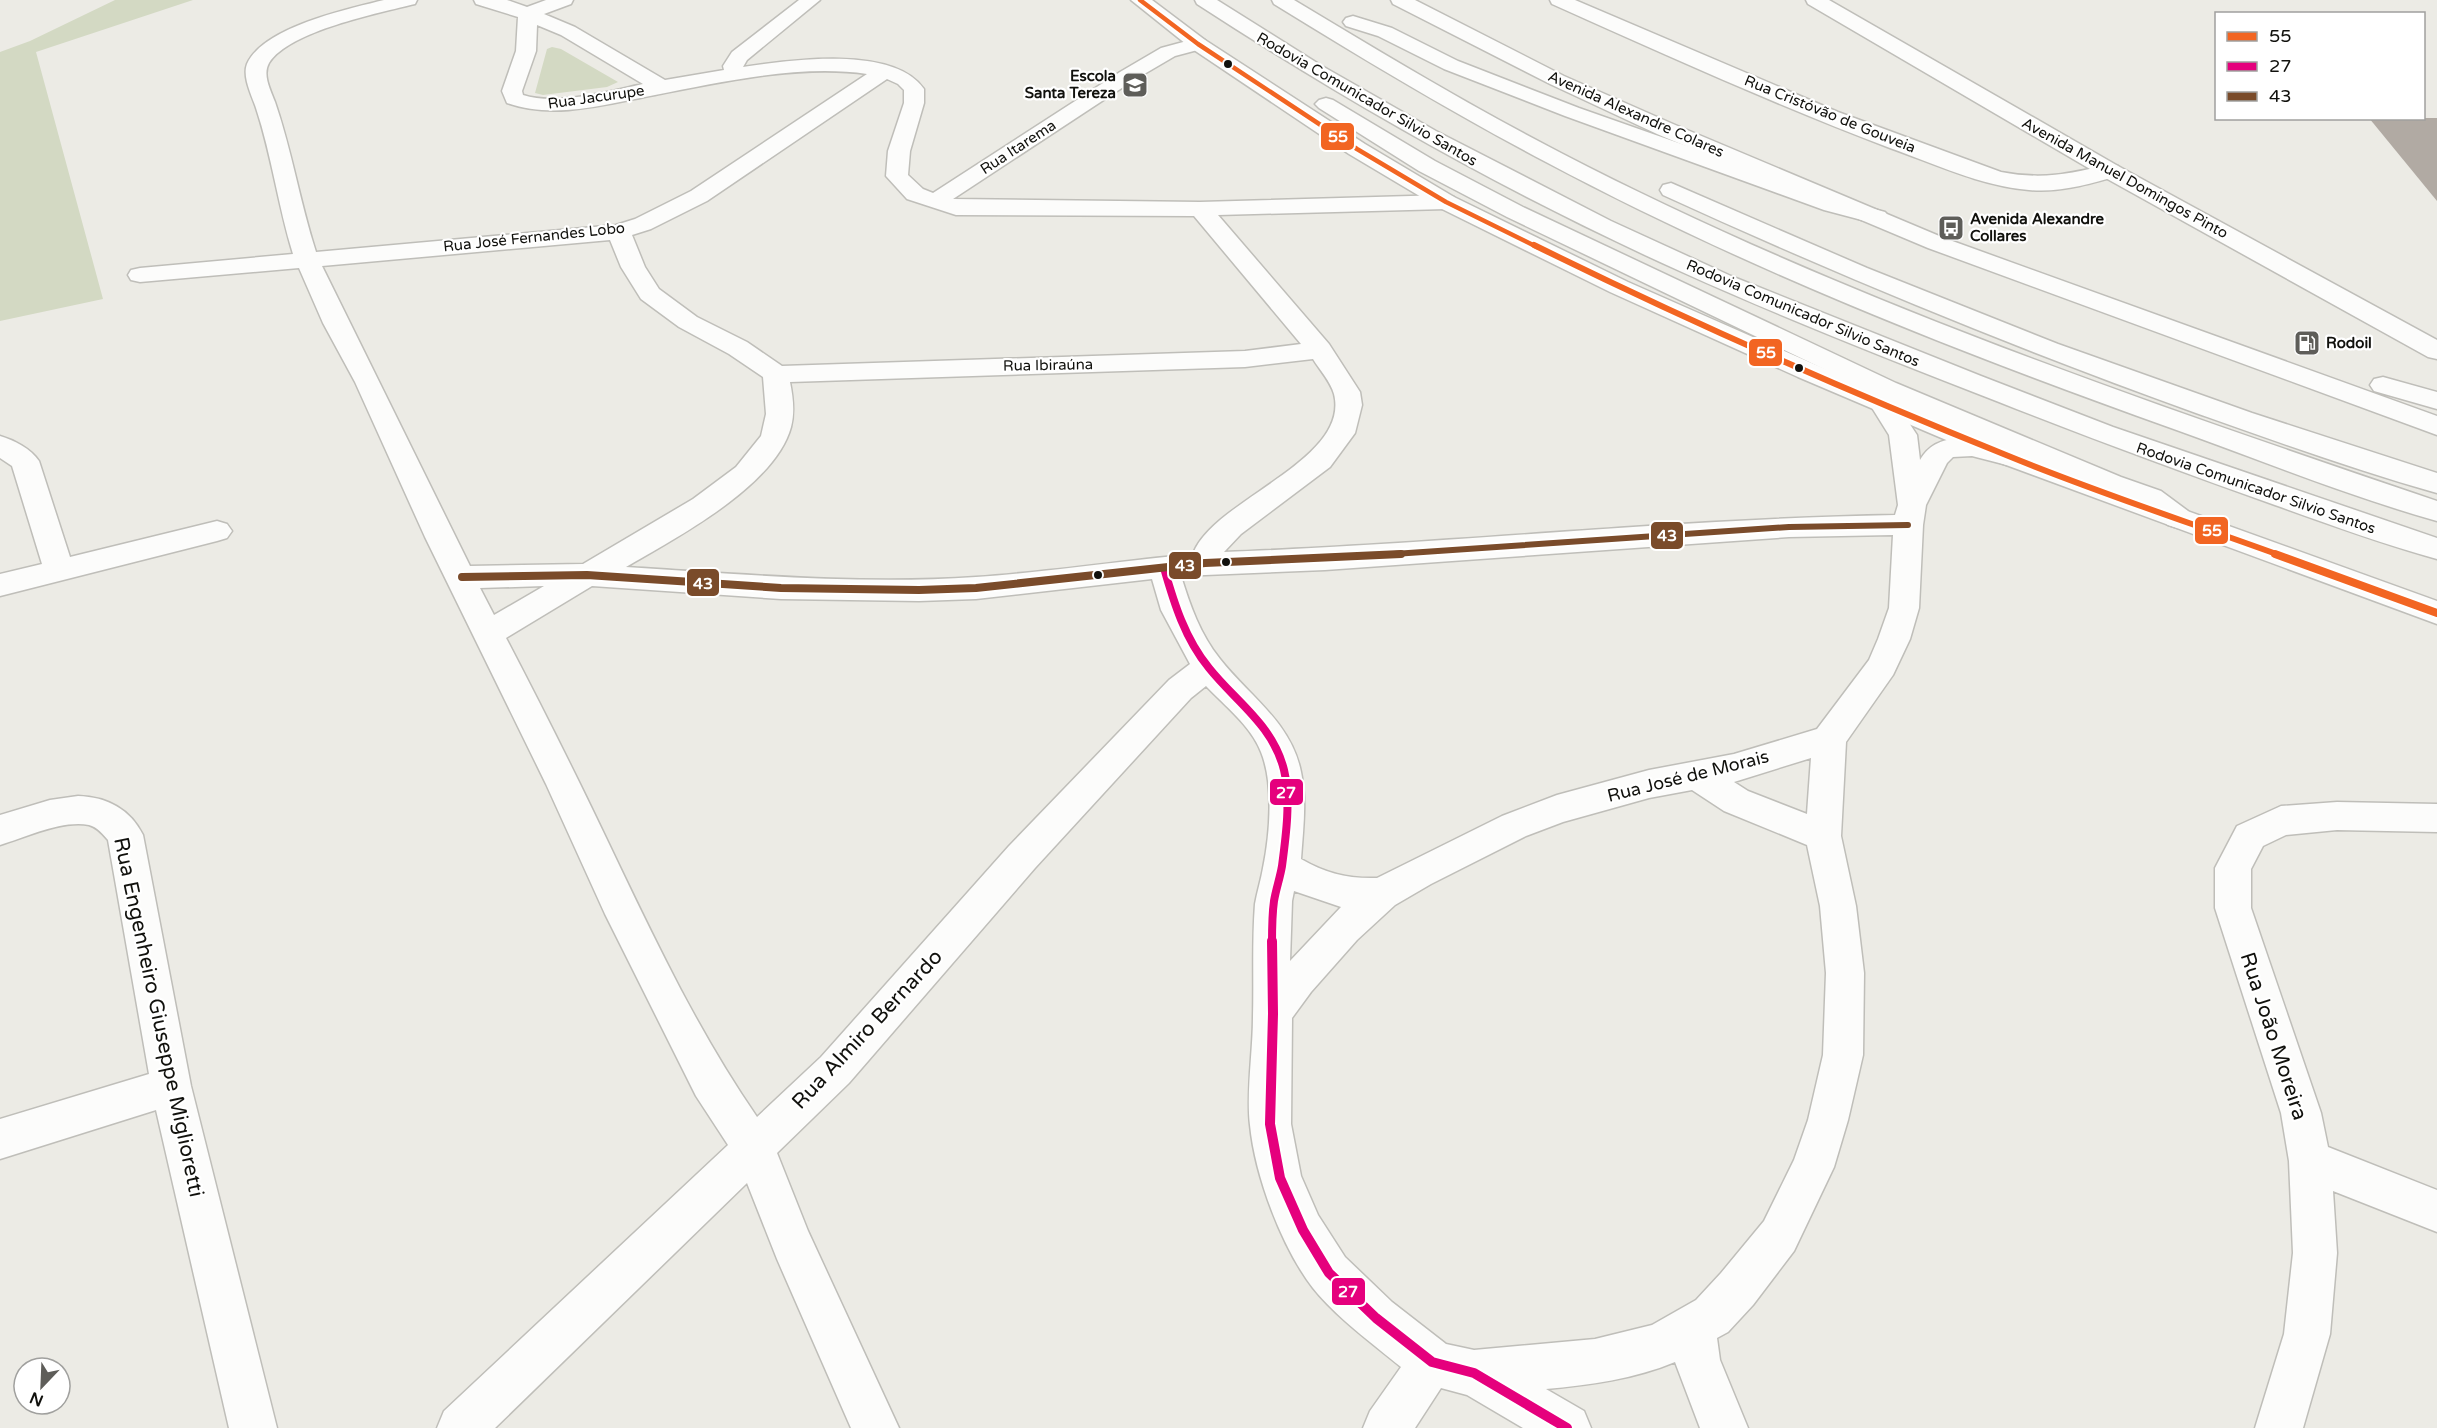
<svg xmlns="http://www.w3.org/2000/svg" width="2437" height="1428" viewBox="0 0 2437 1428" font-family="'Varela Round',sans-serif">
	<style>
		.green { fill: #d3d9c3 }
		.building { fill: #b1aaa3 }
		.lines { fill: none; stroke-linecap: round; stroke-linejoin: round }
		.minor-casing { stroke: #bfbeb9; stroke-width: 3 }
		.tertiary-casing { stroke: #bfbeb9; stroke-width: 3 }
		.secondary-casing { stroke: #bfbeb9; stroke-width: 3 }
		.motorway-casing { stroke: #bfbeb9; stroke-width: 3 }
		.minor { fill: #fcfcfb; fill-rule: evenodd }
		.tertiary { fill: #fcfcfb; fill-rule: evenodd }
		.secondary { fill: #fcfcfb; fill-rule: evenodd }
		.motorway { fill: #fcfcfb; fill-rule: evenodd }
		.bus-1-far2-casing { stroke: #fff; stroke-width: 8 }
		.bus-1-far1-casing { stroke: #fff; stroke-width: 10 }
		.bus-1-casing { stroke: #fff; stroke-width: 12 }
		.bus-2-far1-casing { stroke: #fff; stroke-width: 12 }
		.bus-2-casing { stroke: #fff; stroke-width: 14 }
		.bus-3-far1-casing { stroke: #fff; stroke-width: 10 }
		.bus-3-casing { stroke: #fff; stroke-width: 12 }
		.bus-1-far2 { stroke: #f26522; stroke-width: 4.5 }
		.bus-1-far1 { stroke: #f26522; stroke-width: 6 }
		.bus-1 { stroke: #f26522; stroke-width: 8 }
		.bus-2-far1 { stroke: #e5007d; stroke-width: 8 }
		.bus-2 { stroke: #e5007d; stroke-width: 10 }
		.bus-3-far1 { stroke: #7a4b2a; stroke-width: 6 }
		.bus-3 { stroke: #7a4b2a; stroke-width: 8 }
		.bus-dot { fill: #11110d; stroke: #fff; stroke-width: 2 }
		.labels { text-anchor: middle; stroke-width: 4.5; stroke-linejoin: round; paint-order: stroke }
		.far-poi-label { font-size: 15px; font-weight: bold; fill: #11110d; stroke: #fff; text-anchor: start }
		.far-street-label { font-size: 15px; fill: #11110d; stroke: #fff }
		.street-label { font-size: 18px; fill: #11110d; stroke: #fff }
		.near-street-label { font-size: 21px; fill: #11110d; stroke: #fff }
		.line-badge { stroke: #fff; stroke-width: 2 }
		.badge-label { font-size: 16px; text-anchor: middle; font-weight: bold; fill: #fff }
	</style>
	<rect width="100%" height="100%" fill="#ecebe5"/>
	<path class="green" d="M115 0H193L36 52 103 299 0 321V52L30 41Z
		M552 47 561 49 618 82 607 87 543 95 535 93 547 49Z"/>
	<path class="building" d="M2369 118H2437V201Z"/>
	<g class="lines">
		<g class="minor-casing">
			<path id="minor" d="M384 0H417L415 4C379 13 289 31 269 63 262 75 271 91 275 102 292 151 300 203 316 252L616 225 635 219 691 191 867 74C800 64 721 82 655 95 607 104 554 120 507 103L502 91 516 51 518 17 476 4 474 0H507L527 7 546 0H573L571 4 544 14 575 27 665 80 724 70 723 66 732 52 799 0H820L747 60 743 67C790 60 894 45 924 89V103L910 151 908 175 923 189 933 193 1120 72 1161 48 1198 38 1205 40 1208 44 1205 48 1175 56 1134 80 953 199 1200 202 1446 195 1454 197 1457 202 1454 207 1446 209 1218 215 1329 344 1360 392 1362 405 1355 433 1330 467 1241 534 1224 552C1448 544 1671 519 1895 515L1898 505 1889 435 1869 403 1872 397 1882 394 1892 397 1917 435 1920 460C1940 425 1986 441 2017 450L2021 456 2017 462 2007 465 1972 456 1953 457 1947 463 1926 505 1923 525 1919 608 1910 639 1893 675 1846 742 1841 836 1856 906 1864 973 1863 1055 1848 1120 1834 1167 1794 1251 1753 1305 1728 1332 1717 1338 1720 1360 1748 1428H1700L1675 1362C1634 1379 1590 1385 1546 1389L1584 1411 1591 1428H1523L1467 1395 1441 1388 1415 1428H1363L1370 1411 1401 1367C1373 1344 1336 1317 1313 1288 1282 1248 1255 1176 1250 1125 1246 1093 1253 1051 1253 1017 1254 979 1252 942 1255 904 1257 892 1261 880 1263 868 1270 834 1274 784 1261 752 1251 726 1225 706 1206 686L1191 698 1035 868 849 1083 777 1153 808 1231 899 1428H851L777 1259 747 1183 495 1428H437L444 1411 728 1145 696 1096 605 914 546 784 425 537 355 382 323 323 299 268 140 282 131 280 128 275 131 270 140 268 293 254C278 206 272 156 256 108 252 96 242 77 247 64 263 27 348 9 384 0ZM537 25 561 35 643 84C610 91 556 106 523 95L522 91 536 51ZM887 79 898 84 904 90V103L888 151 886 176 907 199 956 215 1194 216 1301 344 1245 351 782 366 747 342 697 317 659 289 645 267 632 235 651 229 707 201ZM610 240 621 267 641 299 679 327 729 354 763 377 766 414 761 436 736 467 693 499 583 564 470 566 322 266ZM1313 359C1319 369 1331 382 1334 394 1351 461 1212 500 1193 554 1121 561 1048 572 976 577 860 585 742 574 626 567 676 538 775 486 791 427 795 412 793 397 790 382L1245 367ZM1893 535 1889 608 1878 639 1869 660 1817 729 1734 754 1649 770 1557 795 1502 816 1377 878C1348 879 1325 873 1301 859 1303 830 1307 800 1301 772 1291 722 1249 696 1220 659 1200 634 1190 605 1181 576L1325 570 1789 537ZM1152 579 1161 610 1190 664 1169 680 1009 846 821 1057 757 1117C685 1013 635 896 580 784 556 735 531 686 506 638L592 586 781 599 919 601 976 599ZM544 586 494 615 480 588ZM1811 758 1807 814 1748 791 1734 782ZM1692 790 1724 811 1807 845 1820 906 1826 973 1823 1055 1808 1120 1794 1160 1764 1221 1721 1273 1696 1300 1652 1325 1595 1339 1474 1350 1446 1344 1392 1302 1345 1257 1318 1215 1301 1176 1291 1124 1292 1018 1311 992 1357 940 1395 905 1431 884 1526 836 1563 822 1649 798ZM1294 891 1341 907 1290 961 1292 901Z
				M1550 0H1575L1838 112 2001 172C2042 180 2070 174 2110 164L2118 166 2121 171 2118 176C2089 184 2059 193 2029 190 1981 186 1935 164 1890 148 1776 105 1664 54 1552 4Z
				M0 436C14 440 31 449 39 461L70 557 217 521 227 524 232 531 227 538 217 541 0 596V574L42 564 12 466 0 458Z
				M78 796C107 797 130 809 143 835L191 1086 277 1428H229L156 1110 0 1159V1119L149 1074 108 840C103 834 97 827 89 825 61 820 27 837 0 845V815L50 800Z
				M2337 802 2437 804V832L2337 830 2286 835 2263 846 2251 869V908L2321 1113 2328 1147 2437 1190V1232L2333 1191 2337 1253 2330 1334 2303 1428H2255L2284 1334 2293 1253 2289 1161 2281 1113 2215 908V868L2237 826 2281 806Z"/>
		</g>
		<g class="tertiary-casing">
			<path id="tertiary" d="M1806 0H1829L2118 166 2437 340V359L2428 357 2102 176 1808 4Z"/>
		</g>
		<g class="secondary-casing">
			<path id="secondary" d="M1131 0H1152L1205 40 1365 144 1454 197 1628 282 1816 365 2018 450 2437 601V624L1998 462 1798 377 1610 292 1438 207 1349 154 1191 48Z
				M1391 0H1415L1564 76 1673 124 1944 238 2437 416V435L1928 248 1657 134 1550 84 1393 4Z
				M2383 377 2437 392V409L2374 391 2370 385 2374 379Z"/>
		</g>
		<g class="motorway-casing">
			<path id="motorway" d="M1195 0H1217L1322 66 1436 131 1611 221 1731 276 1981 376 2113 427 2437 538V559C2382 544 2328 524 2275 505 2182 472 2090 438 1999 402 1893 361 1786 319 1682 272 1513 196 1352 105 1197 4Z
				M1272 0H1294C1382 53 1470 106 1561 153 1840 298 2140 400 2437 501V521C2348 496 2258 459 2171 428 1958 352 1745 268 1546 162 1453 113 1363 59 1274 4Z
				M1353 16 1392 28 1458 61 1579 108 1840 200 1885 212 1889 217 1885 222 1877 224 1824 210 1565 116 1444 69 1378 36 1346 26 1343 22 1346 18Z
				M1326 98 1333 100 1435 161 1523 207 1896 383 2121 477 2161 491 2188 511 2193 518 2188 525 2178 528 2168 525 2141 505 2101 491 1878 395 1507 217 1419 171 1319 108 1315 104 1319 100Z
				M1671 183 1867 268 2058 344 2252 413 2437 473V493C2356 470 2275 441 2196 413 2015 348 1838 275 1663 195L1660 190 1663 185Z"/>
		</g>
		<use href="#minor" class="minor"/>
		<use href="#tertiary" class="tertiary"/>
		<use href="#secondary" class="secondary"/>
		<use href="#motorway" class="motorway"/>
		<g class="bus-1-far2-casing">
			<path id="bus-1-far2" d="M1140 0 1198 44 1357 149 1446 202 1537 247"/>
		</g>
		<g class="bus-1-far1-casing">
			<path id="bus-1-far1" d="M1534 245C1688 321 1847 391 2006 455 2096 492 2188 522 2279 555"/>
		</g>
		<g class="bus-1-casing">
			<path id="bus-1" d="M2275 554 2437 613"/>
		</g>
		<g class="bus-2-far1-casing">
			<path id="bus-2-far1" d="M1164 568C1174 603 1185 639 1209 668 1236 702 1273 725 1284 770 1291 799 1286 836 1282 866 1280 878 1276 889 1274 901 1272 915 1272 929 1272 943"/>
		</g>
		<g class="bus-2-casing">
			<path id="bus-2" d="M1272 941 1273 1014 1270 1124 1280 1178 1303 1230 1329 1273 1376 1318 1432 1362 1474 1373 1567 1428"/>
		</g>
		<g class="bus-3-far1-casing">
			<path id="bus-3-far1" d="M1379 555 1789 527 1908 525"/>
		</g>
		<g class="bus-3-casing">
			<path id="bus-3" d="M462 577 587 575 781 588 919 590 976 588 1205 563 1401 554"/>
		</g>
		<use href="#bus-1-far2" class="bus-1-far2"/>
		<use href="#bus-1-far1" class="bus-1-far1"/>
		<use href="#bus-1" class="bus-1"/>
		<use href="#bus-2-far1" class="bus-2-far1"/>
		<use href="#bus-2" class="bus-2"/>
		<use href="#bus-3-far1" class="bus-3-far1"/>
		<use href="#bus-3" class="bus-3"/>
	</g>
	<defs>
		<g id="school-square" transform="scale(1.35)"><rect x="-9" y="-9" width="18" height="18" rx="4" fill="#5e5d59" stroke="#fff"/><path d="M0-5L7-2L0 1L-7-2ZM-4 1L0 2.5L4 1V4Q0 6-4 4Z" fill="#fff"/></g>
		<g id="bus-square" transform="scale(1.35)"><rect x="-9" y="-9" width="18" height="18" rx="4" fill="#5e5d59" stroke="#fff"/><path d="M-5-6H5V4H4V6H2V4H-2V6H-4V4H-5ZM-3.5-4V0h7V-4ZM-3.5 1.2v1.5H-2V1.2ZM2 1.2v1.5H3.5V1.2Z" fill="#fff"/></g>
		<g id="fuel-square" transform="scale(1.35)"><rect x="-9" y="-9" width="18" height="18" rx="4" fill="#5e5d59" stroke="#fff"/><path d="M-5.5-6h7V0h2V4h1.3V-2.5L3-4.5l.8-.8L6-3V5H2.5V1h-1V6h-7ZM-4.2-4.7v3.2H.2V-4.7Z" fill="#fff"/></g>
	</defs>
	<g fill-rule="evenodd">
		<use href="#school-square" x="1135" y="85"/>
		<use href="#bus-square" x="1951" y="228"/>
		<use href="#fuel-square" x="2307" y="343"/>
	</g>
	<g class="bus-dot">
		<circle cx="1228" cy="64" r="5"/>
		<circle cx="1799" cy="368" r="5"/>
		<circle cx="1226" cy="562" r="5"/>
		<circle cx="1098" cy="575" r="5"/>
	</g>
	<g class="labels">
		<g class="far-poi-label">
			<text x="1116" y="81" text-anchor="end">Escola<tspan x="1116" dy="17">Santa Tereza</tspan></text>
			<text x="1970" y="224">Avenida Alexandre<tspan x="1970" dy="17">Collares</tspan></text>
			<text x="2326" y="348">Rodoil</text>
		</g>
		<g class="far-street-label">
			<text transform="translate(596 97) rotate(-8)" y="5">Rua Jacurupe</text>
			<text transform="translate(1367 99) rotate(30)" y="5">Rodovia Comunicador Silvio Santos</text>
			<text transform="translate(1636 114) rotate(24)" y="5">Avenida Alexandre Colares</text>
			<text transform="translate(1830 114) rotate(22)" y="5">Rua Cristóvão de Gouveia</text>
			<text transform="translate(1018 147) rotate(-33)" y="5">Rua Itarema</text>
			<text transform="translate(2125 178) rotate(29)" y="5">Avenida Manuel Domingos Pinto</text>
			<text transform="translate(534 237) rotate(-6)" y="5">Rua José Fernandes Lobo</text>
			<text transform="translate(1803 313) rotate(23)" y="5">Rodovia Comunicador Silvio Santos</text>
			<text transform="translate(1048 365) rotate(-1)" y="5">Rua Ibiraúna</text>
			<text transform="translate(2256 488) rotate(19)" y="5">Rodovia Comunicador Silvio Santos</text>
		</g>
		<g class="street-label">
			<text transform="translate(1688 776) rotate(-14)" y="6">Rua José de Morais</text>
		</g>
		<g class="near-street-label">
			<text transform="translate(159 1017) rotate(78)" y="7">Rua Engenheiro Giuseppe Miglioretti</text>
			<text transform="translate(867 1029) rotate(-47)" y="7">Rua Almiro Bernardo</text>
			<text transform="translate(2274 1036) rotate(72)" y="7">Rua João Moreira</text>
		</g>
	</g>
	<g class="line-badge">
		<rect x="1320" y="122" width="35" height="29" rx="6" fill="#f26522"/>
		<rect x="1748" y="338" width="35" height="29" rx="6" fill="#f26522"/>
		<rect x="2194" y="516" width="35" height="29" rx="6" fill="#f26522"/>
		<rect x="1650" y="521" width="34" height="29" rx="6" fill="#7a4b2a"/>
		<rect x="1168" y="551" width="34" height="29" rx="6" fill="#7a4b2a"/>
		<rect x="686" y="568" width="34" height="29" rx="6" fill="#7a4b2a"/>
		<rect x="1269" y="778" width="35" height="28" rx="6" fill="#e5007d"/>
		<rect x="1331" y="1277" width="35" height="29" rx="6" fill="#e5007d"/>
	</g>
	<g class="badge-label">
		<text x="1338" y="142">55</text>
		<text x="1766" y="358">55</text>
		<text x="2212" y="536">55</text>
		<text x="1667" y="541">43</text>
		<text x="1185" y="571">43</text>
		<text x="703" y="589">43</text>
		<text x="1286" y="798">27</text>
		<text x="1348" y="1297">27</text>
	</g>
	<rect x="2215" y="12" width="210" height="108" fill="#ffffff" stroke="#a0a09e" stroke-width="1.5"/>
	<rect x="2227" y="32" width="30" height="9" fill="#f26522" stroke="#a0a09e" stroke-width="1.5"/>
	<text x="2269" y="42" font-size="18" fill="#11110d">55</text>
	<rect x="2227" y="62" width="30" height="9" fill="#e5007d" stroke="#a0a09e" stroke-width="1.5"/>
	<text x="2269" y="72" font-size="18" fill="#11110d">27</text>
	<rect x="2227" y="92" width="30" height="9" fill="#7a4b2a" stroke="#a0a09e" stroke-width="1.5"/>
	<text x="2269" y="102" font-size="18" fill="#11110d">43</text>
	<g transform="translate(42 1386) rotate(203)"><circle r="28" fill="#ffffff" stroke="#a0a09e" stroke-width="1.5"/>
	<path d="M0-4.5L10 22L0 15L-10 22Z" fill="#5e5d59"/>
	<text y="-9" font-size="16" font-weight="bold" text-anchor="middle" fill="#11110d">N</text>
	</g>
</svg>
